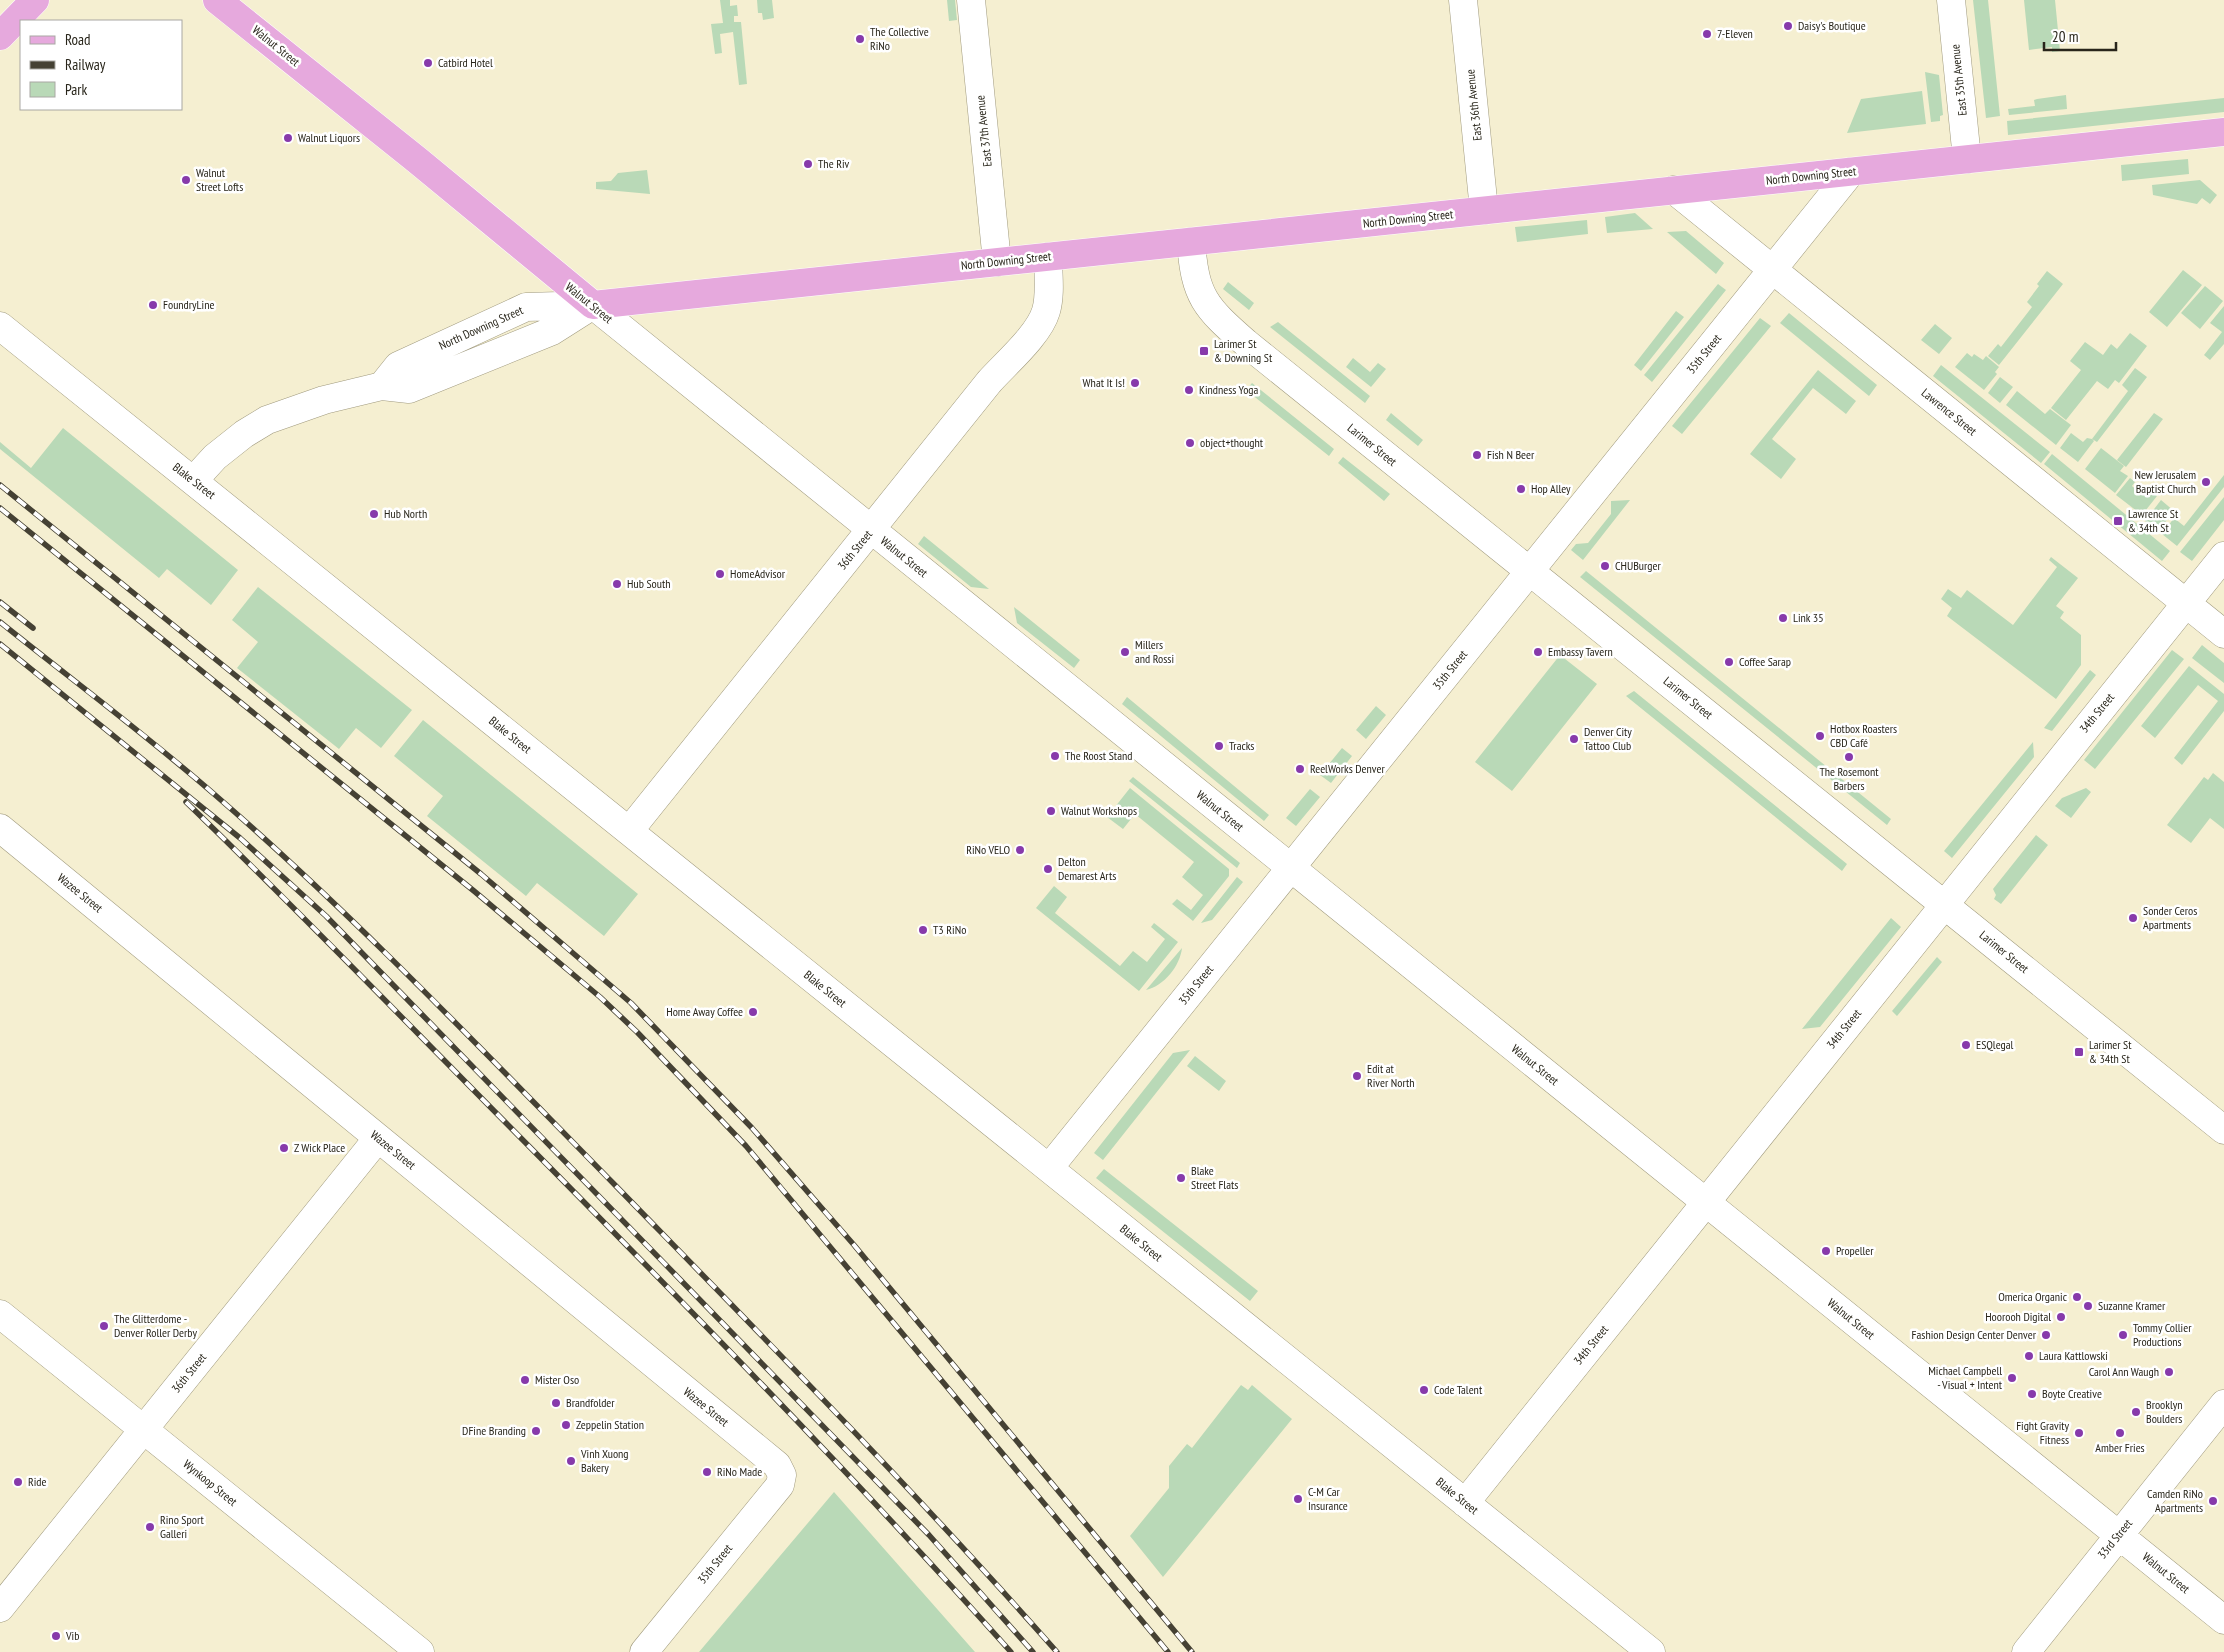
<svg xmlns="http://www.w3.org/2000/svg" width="2224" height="1652" viewBox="0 0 2224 1652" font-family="'PT Sans Narrow',sans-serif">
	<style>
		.green { fill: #b9d9b7 }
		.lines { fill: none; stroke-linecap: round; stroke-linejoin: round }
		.minor-casing { stroke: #a09a7e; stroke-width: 29 }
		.major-casing { stroke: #fff; stroke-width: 29 }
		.minor { stroke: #fff; stroke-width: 28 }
		.major { stroke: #e6a9dd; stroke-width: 28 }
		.rail-casing { stroke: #454134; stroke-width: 5.5 }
		.rail { stroke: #fff; stroke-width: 4; stroke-dasharray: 11; stroke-linecap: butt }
		.poi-dot { fill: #873aab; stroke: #fff; stroke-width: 2 }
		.labels { text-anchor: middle; stroke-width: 5; stroke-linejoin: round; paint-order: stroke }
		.poi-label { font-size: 12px; fill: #28251a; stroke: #fff; text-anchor: start }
		.street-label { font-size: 12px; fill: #28251a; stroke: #fff }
	</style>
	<rect width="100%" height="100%" fill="#f5efd1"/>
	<path class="green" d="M720 0H730V6L737 5 738 16H734V22H741L747 84 739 85 733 32 720 34 722 53 715 54 711 24 723 23Z
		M757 0H772L774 18 763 20 762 13H758Z
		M947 0H955L957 20 949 21Z
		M1973 0H1988L2000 116 1986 118Z
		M2024 0H2055L2060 51 2052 52V47L2029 50Z
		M1925 72 1939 75 1943 115 1940 116V121L1931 122Z
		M1922 91 1926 124 1847 133 1861 99Z
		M2066 95 2067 109 2009 115 2008 109 2035 106 2034 100 2037 99Z
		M2224 98V112L2008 135 2007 121Z
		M2188 159 2189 174 2122 181 2121 165Z
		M647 170 650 194 596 189V182L611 181 618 173Z
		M2200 180 2217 195 2210 204 2202 198 2197 204 2153 195 2152 185Z
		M1635 213 1653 229 1607 233 1605 217Z
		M1587 220 1588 234 1517 242 1515 227Z
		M1686 231 1724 263 1716 274 1667 232Z
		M2183 270 2202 285 2167 327 2149 312Z
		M2047 271 2063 284 1999 365 1988 356 1998 344 2001 347 2032 307 2027 302 2039 286 2037 284Z
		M1228 282 1254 303 1249 310 1223 289Z
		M1718 284 1726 290 1652 382 1644 375Z
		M2205 286 2223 301 2200 329 2181 313Z
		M2224 306V344L2210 360 2204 355 2222 332 2210 323Z
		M1676 311 1684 317 1641 371 1634 365Z
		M1789 313 1877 385 1869 396 1780 323Z
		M1760 318 1771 326 1682 434 1672 426Z
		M1278 322 1370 396 1365 403 1270 327Z
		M1935 324 1952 338 1939 354 1921 340Z
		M2130 333 2147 346 2119 383 2115 380 2108 389 2097 381 2066 420 2051 408 2081 370 2070 361 2085 342 2103 355 2111 344 2117 349Z
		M1967 353 1972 357 1974 354 1983 360 1986 356 1999 367 1995 372 1997 374 1984 390 1955 367Z
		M1353 358 1370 372 1378 363 1386 369 1371 387 1346 367Z
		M1941 365 2050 452 2041 463 1933 376Z
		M2135 368 2147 377 2097 442 2092 439 2094 441 2078 462 2060 448 2071 433 2083 442 2087 438 2092 439 2128 391 2122 385Z
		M1818 370 1856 401 1846 414 1813 388 1772 439 1796 459 1781 479 1750 454Z
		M2000 377 2013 387 2000 403 1988 393Z
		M1252 383 1334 449 1329 456 1246 390Z
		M2017 391 2045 414 2050 409 2071 425 2056 445 2006 405Z
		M1391 413 1423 440 1418 446 1386 420Z
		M2154 413 2163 419 2126 467 2117 460Z
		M63 428 238 570 211 605 167 569 159 578 0 449V442L31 468Z
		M2101 448 2124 466 2120 471 2128 476 2115 493 2085 469Z
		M2052 454 2170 551 2162 561 2044 464Z
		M1343 457 1390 494 1384 501 1338 463Z
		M2224 475V487L2177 546 2162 534 2174 518 2184 526Z
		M2130 478 2135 482 2132 486 2141 494 2148 489 2157 496 2142 515 2116 495Z
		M2224 497V520L2192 561 2180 552Z
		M1630 500 1583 560 1571 550 1576 544 1588 543 1611 514V501Z
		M2161 500 2174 511 2158 531 2145 521Z
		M924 536 989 589 971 587 918 544Z
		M2051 557 2078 578 2056 606 2064 612 2060 618 2081 635V665L2056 699 1947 616 1952 608 1941 599 1948 589 1961 598 1967 590 2013 625 2057 567 2049 560Z
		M1586 571 1891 819 1887 825 1580 577Z
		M258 587 412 710 381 748 356 728 339 749 237 668 258 642 232 620Z
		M1014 607 1080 660 1074 668 1017 623Z
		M2202 645 2224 663V683L2192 658Z
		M2172 650 2184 659 2095 769 2084 760Z
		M1560 655 1597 684 1512 791 1475 762Z
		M2189 666 2224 694V711L2182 765 2174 758 2218 701 2198 685 2155 738 2141 726Z
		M2090 670 2096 675 2052 731 2044 728Z
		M1634 691 1847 864 1842 871 1626 696Z
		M1127 697 1269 815 1264 821 1122 704Z
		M1376 706 1386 715 1366 739 1356 730Z
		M423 720 638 894 604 936 537 883 526 896 427 816 443 796 394 756Z
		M2033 742 2034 757 1952 858 1944 851Z
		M1342 748 1352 756 1331 783 1320 775Z
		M2213 773 2224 782V829L2210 818 2191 843 2167 825 2204 777 2208 780Z
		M1133 777 1240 863 1237 868 1129 781Z
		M1130 788 1229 869V876L1193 921 1172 904 1177 899 1191 910 1203 895 1182 877 1194 862 1135 814 1123 829 1107 817Z
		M2086 788 2091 792 2071 818 2055 806 2062 798Z
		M1310 789 1320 797 1296 826 1286 818Z
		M2036 835 2048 845 2001 904 1994 899 1996 895 1993 889Z
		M1237 877 1243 882 1212 920 1201 923Z
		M1054 886 1067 897 1055 913 1120 966 1133 951 1147 962 1165 939 1151 927 1154 923 1178 942 1139 991 1036 908Z
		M1891 918 1901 927 1820 1027 1802 1029Z
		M1182 948C1180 966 1164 986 1146 990Z
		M1937 957 1942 962 1897 1016 1892 1011Z
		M1190 1050 1103 1160 1094 1153 1173 1053Z
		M1195 1056 1226 1081 1219 1091 1187 1066Z
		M1104 1169 1258 1291 1250 1301 1096 1178Z
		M1241 1385 1248 1390 1252 1385 1292 1419 1163 1577 1130 1536 1169 1488V1466L1187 1444 1192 1448Z
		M834 1492 975 1652H699Z"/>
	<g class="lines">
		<g class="minor-casing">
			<path id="minor" d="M971 0 997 262
				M1463 0 1484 210
				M1951 0 1967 159
				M1674 190 2224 634
				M1191 242C1195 297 1205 307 1246 343L2224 1130
				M593 305 2224 1620
				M0 326 1651 1652
				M382 386 398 366 526 307 592 305
				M193 481 215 457 244 434 267 420 324 400 382 386 409 389 552 331 593 305
				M0 828 777 1465 782 1475 780 1485 644 1652
				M629 831 989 382C1006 363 1039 335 1046 311 1051 294 1048 274 1048 257
				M1049 1168 1851 172
				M0 1314 420 1652
				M1465 1503 2224 556
				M0 1608 378 1138
				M2026 1652 2224 1404"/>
		</g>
		<g class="major-casing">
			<path id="major" d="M217 0 417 160 593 305 2224 132
				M0 36 35 0"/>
		</g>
		<use href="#minor" class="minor"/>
		<use href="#major" class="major"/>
		<g class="rail-casing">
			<path id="rail" d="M0 485 481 874 631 1003 752 1128 854 1245 1192 1652
				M0 508 474 891 600 997 637 1032 746 1146 1168 1652
				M0 602 33 628
				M0 622C71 679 145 734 214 794 354 915 483 1051 613 1183 763 1337 914 1490 1057 1652
				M0 644 240 838 326 916 929 1535 1033 1652
				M186 802C296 908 402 1018 510 1127 680 1299 850 1472 1011 1652"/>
		</g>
		<use href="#rail" class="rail"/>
	</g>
	<g class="poi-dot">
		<circle cx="1788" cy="26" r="5"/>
		<circle cx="1707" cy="34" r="5"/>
		<circle cx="860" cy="39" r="5"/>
		<circle cx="428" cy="63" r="5"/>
		<circle cx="288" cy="138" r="5"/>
		<circle cx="808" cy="164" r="5"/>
		<circle cx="186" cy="180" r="5"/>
		<circle cx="153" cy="305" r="5"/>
		<rect x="1199" y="346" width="10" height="10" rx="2.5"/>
		<circle cx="1135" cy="383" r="5"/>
		<circle cx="1189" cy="390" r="5"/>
		<circle cx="1190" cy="443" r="5"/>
		<circle cx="1477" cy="455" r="5"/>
		<circle cx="2206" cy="482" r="5"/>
		<circle cx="1521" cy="489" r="5"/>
		<circle cx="374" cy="514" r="5"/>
		<rect x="2113" y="516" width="10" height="10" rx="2.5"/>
		<circle cx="1605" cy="566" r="5"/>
		<circle cx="720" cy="574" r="5"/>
		<circle cx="617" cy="584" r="5"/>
		<circle cx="1783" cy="618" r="5"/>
		<circle cx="1125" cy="652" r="5"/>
		<circle cx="1538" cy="652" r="5"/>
		<circle cx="1729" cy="662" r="5"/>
		<circle cx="1820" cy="736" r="5"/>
		<circle cx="1574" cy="739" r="5"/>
		<circle cx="1219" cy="746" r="5"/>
		<circle cx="1055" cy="756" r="5"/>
		<circle cx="1849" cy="757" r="5"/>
		<circle cx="1300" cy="769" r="5"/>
		<circle cx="1051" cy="811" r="5"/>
		<circle cx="1020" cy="850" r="5"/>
		<circle cx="1048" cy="869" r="5"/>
		<circle cx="2133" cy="918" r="5"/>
		<circle cx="923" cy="930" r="5"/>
		<circle cx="753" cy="1012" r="5"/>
		<circle cx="1966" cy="1045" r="5"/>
		<rect x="2074" y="1047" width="10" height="10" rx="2.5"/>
		<circle cx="1357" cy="1076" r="5"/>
		<circle cx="284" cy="1148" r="5"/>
		<circle cx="1181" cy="1178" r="5"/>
		<circle cx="1826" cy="1251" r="5"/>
		<circle cx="2077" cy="1297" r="5"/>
		<circle cx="2088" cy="1306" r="5"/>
		<circle cx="2061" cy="1317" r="5"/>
		<circle cx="104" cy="1326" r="5"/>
		<circle cx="2046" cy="1335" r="5"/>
		<circle cx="2123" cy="1335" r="5"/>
		<circle cx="2029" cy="1356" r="5"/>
		<circle cx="2169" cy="1372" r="5"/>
		<circle cx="2012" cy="1378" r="5"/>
		<circle cx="525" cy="1380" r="5"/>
		<circle cx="1424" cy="1390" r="5"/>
		<circle cx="2032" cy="1394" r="5"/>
		<circle cx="556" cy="1403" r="5"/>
		<circle cx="2136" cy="1412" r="5"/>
		<circle cx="566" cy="1425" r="5"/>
		<circle cx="536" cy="1431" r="5"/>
		<circle cx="2079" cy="1433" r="5"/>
		<circle cx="2120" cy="1433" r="5"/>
		<circle cx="571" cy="1461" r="5"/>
		<circle cx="707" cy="1472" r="5"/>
		<circle cx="18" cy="1482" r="5"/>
		<circle cx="1298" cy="1499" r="5"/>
		<circle cx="2213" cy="1501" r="5"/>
		<circle cx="150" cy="1527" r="5"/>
		<circle cx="56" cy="1636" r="5"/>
	</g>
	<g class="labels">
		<g class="poi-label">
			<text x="1798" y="30">Daisy's Boutique</text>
			<text x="870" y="36">The Collective<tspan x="870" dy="14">RiNo</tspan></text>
			<text x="1717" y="38">7-Eleven</text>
			<text x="438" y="67">Catbird Hotel</text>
			<text x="298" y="142">Walnut Liquors</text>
			<text x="818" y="168">The Riv</text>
			<text x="196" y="177">Walnut<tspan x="196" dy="14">Street Lofts</tspan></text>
			<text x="163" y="309">FoundryLine</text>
			<text x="1214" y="348">Larimer St<tspan x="1214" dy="14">&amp; Downing St</tspan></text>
			<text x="1125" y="387" text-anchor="end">What It Is!</text>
			<text x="1199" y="394">Kindness Yoga</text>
			<text x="1200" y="447">object+thought</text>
			<text x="1487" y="459">Fish N Beer</text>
			<text x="2196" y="479" text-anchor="end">New Jerusalem<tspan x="2196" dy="14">Baptist Church</tspan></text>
			<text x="1531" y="493">Hop Alley</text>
			<text x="384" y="518">Hub North</text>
			<text x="2128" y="518">Lawrence St<tspan x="2128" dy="14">&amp; 34th St</tspan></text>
			<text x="1615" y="570">CHUBurger</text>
			<text x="730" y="578">HomeAdvisor</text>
			<text x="627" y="588">Hub South</text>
			<text x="1793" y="622">Link 35</text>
			<text x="1135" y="649">Millers<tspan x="1135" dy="14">and Rossi</tspan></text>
			<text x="1548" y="656">Embassy Tavern</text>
			<text x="1739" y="666">Coffee Sarap</text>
			<text x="1830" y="733">Hotbox Roasters<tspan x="1830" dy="14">CBD Café</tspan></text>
			<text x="1584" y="736">Denver City<tspan x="1584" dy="14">Tattoo Club</tspan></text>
			<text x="1229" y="750">Tracks</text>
			<text x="1065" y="760">The Roost Stand</text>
			<text x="1310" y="773">ReelWorks Denver</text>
			<text x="1849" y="776" text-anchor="middle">The Rosemont<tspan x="1849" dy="14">Barbers</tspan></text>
			<text x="1061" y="815">Walnut Workshops</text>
			<text x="1010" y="854" text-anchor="end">RiNo VELO</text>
			<text x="1058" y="866">Delton<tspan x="1058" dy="14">Demarest Arts</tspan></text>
			<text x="2143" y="915">Sonder Ceros<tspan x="2143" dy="14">Apartments</tspan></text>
			<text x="933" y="934">T3 RiNo</text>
			<text x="743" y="1016" text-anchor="end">Home Away Coffee</text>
			<text x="1976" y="1049">ESQlegal</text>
			<text x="2089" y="1049">Larimer St<tspan x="2089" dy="14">&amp; 34th St</tspan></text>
			<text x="1367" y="1073">Edit at<tspan x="1367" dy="14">River North</tspan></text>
			<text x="294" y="1152">Z Wick Place</text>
			<text x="1191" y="1175">Blake<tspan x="1191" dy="14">Street Flats</tspan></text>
			<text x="1836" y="1255">Propeller</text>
			<text x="2067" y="1301" text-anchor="end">Omerica Organic</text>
			<text x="2098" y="1310">Suzanne Kramer</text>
			<text x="2051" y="1321" text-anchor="end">Hoorooh Digital</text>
			<text x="114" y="1323">The Glitterdome -<tspan x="114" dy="14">Denver Roller Derby</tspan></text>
			<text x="2133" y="1332">Tommy Collier<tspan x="2133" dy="14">Productions</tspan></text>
			<text x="2036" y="1339" text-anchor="end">Fashion Design Center Denver</text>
			<text x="2039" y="1360">Laura Kattlowski</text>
			<text x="2002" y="1375" text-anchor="end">Michael Campbell<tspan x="2002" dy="14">- Visual + Intent</tspan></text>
			<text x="2159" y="1376" text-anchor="end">Carol Ann Waugh</text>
			<text x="535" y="1384">Mister Oso</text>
			<text x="1434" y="1394">Code Talent</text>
			<text x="2042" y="1398">Boyte Creative</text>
			<text x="566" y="1407">Brandfolder</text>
			<text x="2146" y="1409">Brooklyn<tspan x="2146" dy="14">Boulders</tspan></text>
			<text x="576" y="1429">Zeppelin Station</text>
			<text x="2069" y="1430" text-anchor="end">Fight Gravity<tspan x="2069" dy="14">Fitness</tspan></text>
			<text x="526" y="1435" text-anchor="end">DFine Branding</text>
			<text x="2120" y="1452" text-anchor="middle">Amber Fries</text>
			<text x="581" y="1458">Vinh Xuong<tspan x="581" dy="14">Bakery</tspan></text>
			<text x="717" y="1476">RiNo Made</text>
			<text x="28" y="1486">Ride</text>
			<text x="1308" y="1496">C-M Car<tspan x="1308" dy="14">Insurance</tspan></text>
			<text x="2203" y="1498" text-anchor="end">Camden RiNo<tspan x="2203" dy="14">Apartments</tspan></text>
			<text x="160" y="1524">Rino Sport<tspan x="160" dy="14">Galleri</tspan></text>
			<text x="66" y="1640">Vib</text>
		</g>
		<g class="street-label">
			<text transform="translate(276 46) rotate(39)" y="4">Walnut Street</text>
			<text transform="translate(1959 80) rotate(-96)" y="4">East 35th Avenue</text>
			<text transform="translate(1474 105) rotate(-96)" y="4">East 36th Avenue</text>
			<text transform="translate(984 131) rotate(-96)" y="4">East 37th Avenue</text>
			<text transform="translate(1811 176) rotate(-6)" y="4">North Downing Street</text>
			<text transform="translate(1408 219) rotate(-6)" y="4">North Downing Street</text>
			<text transform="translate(1006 261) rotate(-6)" y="4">North Downing Street</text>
			<text transform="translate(589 303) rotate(39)" y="4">Walnut Street</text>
			<text transform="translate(481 328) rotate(-24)" y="4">North Downing Street</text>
			<text transform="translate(1704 354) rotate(-51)" y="4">35th Street</text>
			<text transform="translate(1949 412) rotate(39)" y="4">Lawrence Street</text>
			<text transform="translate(1372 445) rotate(39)" y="4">Larimer Street</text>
			<text transform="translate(194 481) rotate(38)" y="4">Blake Street</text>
			<text transform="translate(855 550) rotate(-51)" y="4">36th Street</text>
			<text transform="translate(904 557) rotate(39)" y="4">Walnut Street</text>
			<text transform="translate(1450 670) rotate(-51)" y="4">35th Street</text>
			<text transform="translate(1688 698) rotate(39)" y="4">Larimer Street</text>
			<text transform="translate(2097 713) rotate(-51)" y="4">34th Street</text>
			<text transform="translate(510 735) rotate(39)" y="4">Blake Street</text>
			<text transform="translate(1220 811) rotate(39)" y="4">Walnut Street</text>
			<text transform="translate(80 893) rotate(39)" y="4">Wazee Street</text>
			<text transform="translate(2004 952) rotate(39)" y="4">Larimer Street</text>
			<text transform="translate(1196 985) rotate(-51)" y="4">35th Street</text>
			<text transform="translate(825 989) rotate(39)" y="4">Blake Street</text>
			<text transform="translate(1844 1029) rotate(-51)" y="4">34th Street</text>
			<text transform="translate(1535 1065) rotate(39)" y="4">Walnut Street</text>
			<text transform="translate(393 1150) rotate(39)" y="4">Wazee Street</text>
			<text transform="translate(1141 1243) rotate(39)" y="4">Blake Street</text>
			<text transform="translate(1851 1319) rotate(39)" y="4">Walnut Street</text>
			<text transform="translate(1591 1345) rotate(-51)" y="4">34th Street</text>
			<text transform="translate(189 1373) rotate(-51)" y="4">36th Street</text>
			<text transform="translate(706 1407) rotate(39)" y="4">Wazee Street</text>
			<text transform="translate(210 1483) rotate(39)" y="4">Wynkoop Street</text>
			<text transform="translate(1457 1496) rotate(39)" y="4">Blake Street</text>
			<text transform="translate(2115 1539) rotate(-51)" y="4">33rd Street</text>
			<text transform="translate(715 1564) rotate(-51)" y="4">35th Street</text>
			<text transform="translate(2166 1573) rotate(39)" y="4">Walnut Street</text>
		</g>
	</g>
	<rect x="20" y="20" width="162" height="90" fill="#ffffff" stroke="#a9a8a3"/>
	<rect x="30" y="36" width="25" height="8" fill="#e6a9dd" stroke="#a9a8a3"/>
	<text x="65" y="45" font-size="15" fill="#28251a">Road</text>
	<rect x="30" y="61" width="25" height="8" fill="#454134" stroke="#a9a8a3"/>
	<text x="65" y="70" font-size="15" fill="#28251a">Railway</text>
	<rect x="30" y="82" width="25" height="15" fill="#b9d9b7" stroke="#a9a8a3"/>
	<text x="65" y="95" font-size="15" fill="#28251a">Park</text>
	<path d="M2044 42v8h72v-8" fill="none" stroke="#28251a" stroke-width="2.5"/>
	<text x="2052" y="42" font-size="15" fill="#28251a" stroke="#ffffff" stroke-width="4" paint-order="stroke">20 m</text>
</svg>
